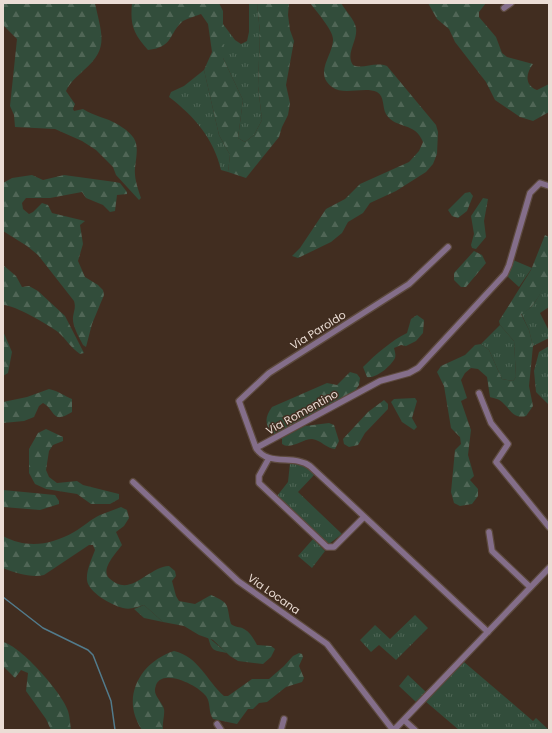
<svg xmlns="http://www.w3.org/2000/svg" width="552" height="733" viewBox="0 0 552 733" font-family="Poppins,sans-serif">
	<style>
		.grass { fill: url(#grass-tufts) }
		.forest { fill: url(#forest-firs) }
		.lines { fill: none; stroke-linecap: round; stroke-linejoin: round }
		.stream { stroke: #527b8c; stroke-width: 1.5 }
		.street-casing { stroke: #5c493d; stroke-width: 8 }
		.street { stroke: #846e8a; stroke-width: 5.5 }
		.labels { text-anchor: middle; stroke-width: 3; stroke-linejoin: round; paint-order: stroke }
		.street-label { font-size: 11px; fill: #ebddd5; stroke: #412d20 }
	</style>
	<defs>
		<pattern id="grass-tufts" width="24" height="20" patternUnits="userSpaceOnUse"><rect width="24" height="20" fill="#324d3b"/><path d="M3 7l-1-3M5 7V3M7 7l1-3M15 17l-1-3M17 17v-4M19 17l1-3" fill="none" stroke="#506656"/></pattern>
		<pattern id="forest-firs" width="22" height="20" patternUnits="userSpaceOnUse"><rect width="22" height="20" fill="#324d3b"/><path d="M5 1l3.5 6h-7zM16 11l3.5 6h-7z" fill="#506656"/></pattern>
	</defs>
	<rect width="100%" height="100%" fill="#412d20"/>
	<path class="grass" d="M249 3H257L260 33 258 86 262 120 254 135 245 142 238 138 243 100 223 58V24L235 40 241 44 247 41 249 32Z
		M204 70 219 135 230 155 228 172 221 170C214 139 194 116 169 97L171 92 184 86Z
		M513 260 532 268 519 287 507 276Z
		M549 272V307L540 313 549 331V338L533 346 529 330 521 313C537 309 543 285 549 272Z
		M500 325 514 341 516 377 513 381 502 379 489 350 481 344Z
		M549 346V405L536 392 534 371 539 352Z
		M290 463 304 466 315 474 298 492 342 534 329 544 277 496 288 482Z
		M313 539 325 551 312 568 298 556Z
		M144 605 163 622 144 618 134 609Z
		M415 615 428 628 396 660 379 645 371 652 360 640 375 625 390 639Z
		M208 637 227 653C213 650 212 652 208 637Z
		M464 662 533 721 536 718 549 730H459L425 701Z
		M408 675 426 692 416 702 399 686Z"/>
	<path class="forest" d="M3 3H95C101 33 110 48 84 70 77 77 70 82 66 91L75 104 73 109 74 111 83 109C94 116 107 118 117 124 140 138 138 144 135 168 134 178 138 189 141 198L139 200 116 175 113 167 96 150 82 141 55 129 15 127 14 115 10 106 17 39 3 25Z
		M132 3H219L223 11V58L243 100 238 138 245 142 254 135 262 120 258 86 260 33 257 3H289L288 15 290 30 294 41 286 85 290 103 288 115 282 127 279 137 246 178 228 172 230 155 219 135 204 70 212 52 208 24 201 14C196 16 188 18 183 21 168 34 174 47 148 50 133 33 130 25 132 3Z
		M310 3H341C345 10 355 20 356 28 358 41 345 54 353 65 363 70 374 61 387 66L436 125 438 132 437 154 433 164 426 172 396 191 370 203 363 213 348 222 342 233 331 242 298 258 292 256 300 248 326 209 345 199 360 184 409 162 419 151 423 142C415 121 396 130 386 114 382 107 385 97 377 92 364 86 344 96 332 87 313 73 334 54 333 39 333 30 316 11 310 3Z
		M428 3H486L479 12V17L496 37 502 53 507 57 533 64C526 73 524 85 537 90L549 84V112L533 121 520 117 495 100 486 82 455 42 449 29 437 19Z
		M32 175 43 180 64 175 115 182 120 183 127 192V194L117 195 115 211 110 212 103 205 86 198 82 192 50 198H26L22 203 23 209 29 214 33 212 42 203 48 205 52 213 85 221 80 225 83 244 78 261 85 277 98 285 103 290 104 295 92 324 86 347 83 345C79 337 72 326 73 317 74 310 76 308 74 301L38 255 27 246 3 231V183L12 178Z
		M470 192 473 196 467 211 458 218 452 216 448 210 465 193Z
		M483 198 488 199 484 221 486 237 476 249 472 248 471 245 474 234 471 216Z
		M545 235 549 237C549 248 551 262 549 272 545 286 535 309 521 314L529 330 533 346 529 386 533 406 526 416C513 419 510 409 502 402 499 399 493 398 490 397L487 377 478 369 471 368 465 373 461 380 467 398 461 401 471 430 468 455 474 476 470 480 478 489V496L472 504 460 506 454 503 451 492 455 450 461 444 460 437 451 428 444 386 437 372 441 366 465 355 475 345 481 344 489 350 502 379 513 381 516 377 514 341 500 325 499 321 531 270Z
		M474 251 482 255 486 263 466 287H461L454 280V273Z
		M3 265 16 276 22 287 29 286 38 291 65 316 84 353 80 354C71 348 66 339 58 332 49 325 13 304 3 305Z
		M417 315 424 320 423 333 416 341 406 346 401 345 394 348C395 352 396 355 395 358 391 366 376 379 367 377L363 367C375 355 392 340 407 333L411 319Z
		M3 331 12 352 8 373 3 376Z
		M350 372 357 374 360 378 359 385 354 392 276 434 273 435C265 425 264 418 272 407L327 383 337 385Z
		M49 389C59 391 64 396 72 399V412C51 425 56 410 43 403L39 406 34 417 24 421 3 423V402L27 397Z
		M415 398 417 401 412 418 417 427 414 430 402 422 391 402 394 399Z
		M384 400 388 404V409L365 433 358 445 349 447 344 444 343 439 368 412Z
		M329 423 334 425 339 441 335 449C327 449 321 440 312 439 302 439 291 450 282 444V438L305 426Z
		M46 429 63 437V441L53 445 49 451 46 470 49 477 57 483 77 481 83 485 119 494V499L110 504H91L77 494 46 489 35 484 29 473V449L38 433Z
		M3 490 55 495 59 501V504L40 510 3 507Z
		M121 507 127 510 129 518 124 526 116 532 122 545C117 552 100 569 109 578 131 599 147 567 169 566L175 571 176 576 172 581 176 596 179 601 195 604 211 595C231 604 226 604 231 624 236 628 239 626 244 629 250 632 254 639 257 645L271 646 275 649 271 657 263 664 238 661 230 656 213 640 199 635 184 626 163 622 144 605C136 607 131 610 123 608 111 605 88 592 87 580 86 571 92 558 95 550L93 545H89L44 575C32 578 15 573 3 568V536C27 549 51 545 74 532 83 527 91 519 100 515 107 512 114 510 121 507Z
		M3 642C21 646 63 694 68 711 70 717 70 724 71 730H51L46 719 26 691 28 673 21 670 15 678 3 666Z
		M174 651C199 657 206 680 224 696H228L252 679H269L284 666 293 656 299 653 302 654 303 657 299 666 304 678 302 682 286 687 267 702 259 703 253 709H248L237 724 213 719C208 712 211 703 206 696 198 685 158 665 155 689 154 696 162 702 164 709 165 715 162 723 163 730H142C120 698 140 662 174 651Z"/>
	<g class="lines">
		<path class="stream" d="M3 597 43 628 88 650 93 655 111 701 115 730"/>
		<g class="street-casing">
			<path id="street" d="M504 8 511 3
				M479 393 491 423 508 444 496 462 549 527
				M256 448 239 401 269 373 409 284 448 247
				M269 458 259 476V483L327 547H334L364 517
				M133 482 238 581 327 644 393 730
				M489 532 492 551 530 587
				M488 632 310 466C294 454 268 467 256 448L380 381 409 373 418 368 505 274 509 265 530 193 540 183 549 186
				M404 720 415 730
				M217 724 221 730
				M281 730 284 719
				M394 730 549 568"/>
		</g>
		<use href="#street" class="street"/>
	</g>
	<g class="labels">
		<g class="street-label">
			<text transform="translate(318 330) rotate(-32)" y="4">Via Paroldo</text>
			<text transform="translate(302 412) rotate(-29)" y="4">Via Romentino</text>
			<text transform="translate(274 594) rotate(35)" y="4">Via Locana</text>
		</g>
	</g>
	<rect width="552" height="733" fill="none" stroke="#ebddd5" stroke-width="8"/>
</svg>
